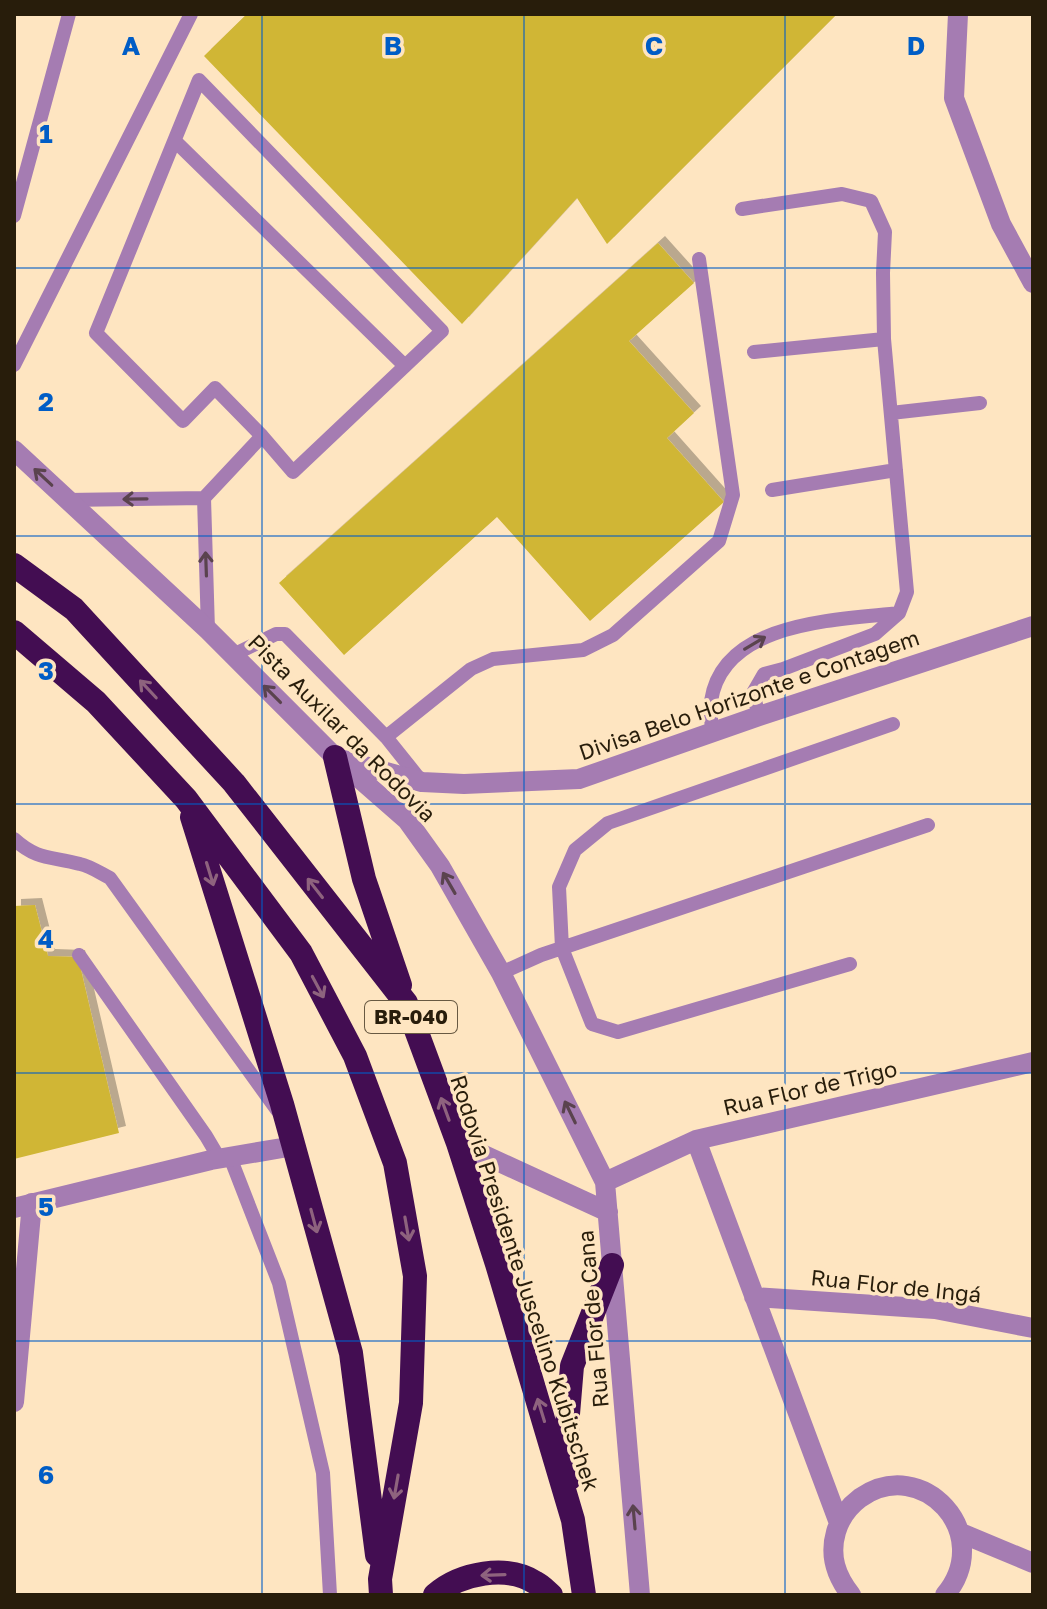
<svg xmlns="http://www.w3.org/2000/svg" width="1047" height="1609" viewBox="0 0 1047 1609" font-family="'Golos Text',sans-serif">
	<style>
		.building { fill: #d0b634; filter: url(#shadow) }
		.lines { fill: none; stroke-linecap: round; stroke-linejoin: round }
		.service { stroke: #a57cb2; stroke-width: 14 }
		.minor { stroke: #a57cb2; stroke-width: 20 }
		.tertiary { stroke: #a57cb2; stroke-width: 20 }
		.motorway { stroke: #430d52; stroke-width: 24 }
		.oneway { stroke: #5a434e }
		.oneway2 { stroke: #8e637e }
		.grid { fill: none; stroke: #005dc6; stroke-width: 2; stroke-opacity: 0.55 }
		.labels { text-anchor: middle; stroke-width: 7; stroke-linejoin: round; paint-order: stroke }
		.shield { fill: #fee5c1; stroke: #685942; stroke-width: 2 }
		.shield-label { font-size: 20px; font-weight: bold; fill: #281d0b }
		.street-label { font-size: 22px; fill: #281d0b; stroke: #fee5c1 }
		.grid-label { font-size: 26px; text-anchor: middle; font-weight: bold; fill: #005dc6; stroke: #fee5c1; stroke-width: 7; stroke-linejoin: round; paint-order: stroke }
	</style>
	<defs>
		<filter id="shadow"><feDropShadow dx="7" dy="-7" stdDeviation="0" flood-color="#0004"/></filter>
	</defs>
	<rect width="100%" height="100%" fill="#fee5c1"/>
	<path class="building" d="M247 14H837L607 244 577 198 462 324 204 56Z
		M658 243 694 283 629 341 694 413 667 438 724 502 590 621 497 517 344 655 279 583Z
		M35 905 48 956 78 957 119 1133 14 1159V906Z"/>
	<g class="lines">
		<path class="service" d="M199 80 442 331 293 472 262 436 215 388 183 421 96 333Z
			M175 141 405 366
			M742 209 842 194 871 201 885 232 883 273 884 339 907 592 899 613 875 634 783 669 764 674 753 693 759 716
			M14 216 69 14
			M754 352 884 339
			M14 365 191 14
			M891 413 980 403
			M772 490 896 470
			M67 500 204 498
			M208 630 204 498 262 436
			M233 655 276 634H285L386 737 422 782
			M712 732C712 722 709 711 711 701 723 621 837 620 899 613
			M386 737 471 669 493 659 583 650 613 635 719 541 733 495 699 259
			M14 839C38 861 52 856 80 864 90 866 100 873 110 878L277 1110
			M79 955 206 1136 219 1158
			M850 964 618 1032 592 1024 562 948 559 887 575 850 608 823 893 724
			M501 973 541 955 928 825
			M230 1157 279 1283 323 1473 330 1595"/>
		<path class="minor" d="M958 14 954 98 1001 224 1033 283
			M14 450 208 630 335 757 407 820 440 866 501 973 605 1182 640 1595
			M343 760 422 782 464 784 579 779 759 716 1033 626
			M696 1140 839 1523
			M458 1143 608 1212
			M605 1182 696 1140 1033 1062
			M754 1297 935 1309 1033 1328
			M14 1402 32 1203
			M961 1533 1033 1563
			M851 1595C836 1576 829 1556 836 1532 840 1518 848 1507 860 1498 922 1454 996 1534 945 1595"/>
		<path class="tertiary" d="M14 1208 211 1160 294 1146"/>
		<path class="motorway" d="M14 565 74 609 234 783 406 1003 458 1143 497 1264 573 1520 584 1595
			M14 632 96 702 186 799 301 953 355 1056 395 1163 415 1276 411 1403 380 1579 381 1595
			M335 757 364 879 400 985
			M192 817 282 1104 351 1353 377 1555
			M570 1478 567 1426 572 1366 612 1265
			M435 1595C460 1573 507 1564 536 1583 542 1586 546 1591 551 1595"/>
	</g>
	<defs><path id="oneway-shaft" d="M-6 0H5M1.5-3L5.5 0L1.5 3" fill="none" stroke-width="1.6" stroke-linecap="round" stroke-linejoin="round" transform="scale(2)"/></defs>
	<g class="oneway">
		<use href="#oneway-shaft" transform="translate(43 477) rotate(-137)"/>
		<use href="#oneway-shaft" transform="translate(135 499) rotate(179)"/>
		<use href="#oneway-shaft" transform="translate(206 564) rotate(-92)"/>
		<use href="#oneway-shaft" transform="translate(755 643) rotate(-31)"/>
		<use href="#oneway-shaft" transform="translate(272 694) rotate(-135)"/>
		<use href="#oneway-shaft" transform="translate(449 883) rotate(-120)"/>
		<use href="#oneway-shaft" transform="translate(570 1112) rotate(-116)"/>
		<use href="#oneway-shaft" transform="translate(634 1517) rotate(-95)"/>
	</g>
	<g class="oneway2">
		<use href="#oneway-shaft" transform="translate(148 689) rotate(-133)"/>
		<use href="#oneway-shaft" transform="translate(210 874) rotate(73)"/>
		<use href="#oneway-shaft" transform="translate(315 888) rotate(-128)"/>
		<use href="#oneway-shaft" transform="translate(318 987) rotate(62)"/>
		<use href="#oneway-shaft" transform="translate(445 1109) rotate(-110)"/>
		<use href="#oneway-shaft" transform="translate(314 1221) rotate(75)"/>
		<use href="#oneway-shaft" transform="translate(407 1229) rotate(80)"/>
		<use href="#oneway-shaft" transform="translate(541 1410) rotate(-107)"/>
		<use href="#oneway-shaft" transform="translate(396 1487) rotate(100)"/>
		<use href="#oneway-shaft" transform="translate(493 1575) rotate(178)"/>
	</g>
	<path class="grid" d="M262 14V1595M524 14V1595M785 14V1595M14 268H1033M14 536H1033M14 804H1033M14 1073H1033M14 1341H1033"/>
	<g class="labels">
		<rect class="shield" x="365" y="1001" width="92" height="32" rx="6"/>
		<g class="shield-label">
			<text x="411" y="1024">BR-040</text>
		</g>
		<g class="street-label">
			<text transform="translate(749 695) rotate(-19)" y="8">Divisa Belo Horizonte e Contagem</text>
			<text transform="translate(342 728) rotate(45)" y="8">Pista Auxilar da Rodovia</text>
			<text transform="translate(810 1088) rotate(-13)" y="8">Rua Flor de Trigo</text>
			<text transform="translate(525 1283) rotate(72)" y="8">Rodovia Presidente Juscelino Kubitschek</text>
			<text transform="translate(896 1286) rotate(6)" y="8">Rua Flor de Ingá</text>
			<text transform="translate(593 1319) rotate(-95)" y="8">Rua Flor de Cana</text>
		</g>
	</g>
	<g class="grid-label">
		<text x="131" y="55">A</text>
		<text x="393" y="55">B</text>
		<text x="654" y="55">C</text>
		<text x="916" y="55">D</text>
		<text x="46" y="143">1</text>
		<text x="46" y="411">2</text>
		<text x="46" y="680">3</text>
		<text x="46" y="948">4</text>
		<text x="46" y="1216">5</text>
		<text x="46" y="1484">6</text>
	</g>
	<rect width="1047" height="1609" fill="none" stroke="#281d0b" stroke-width="32"/>
</svg>
